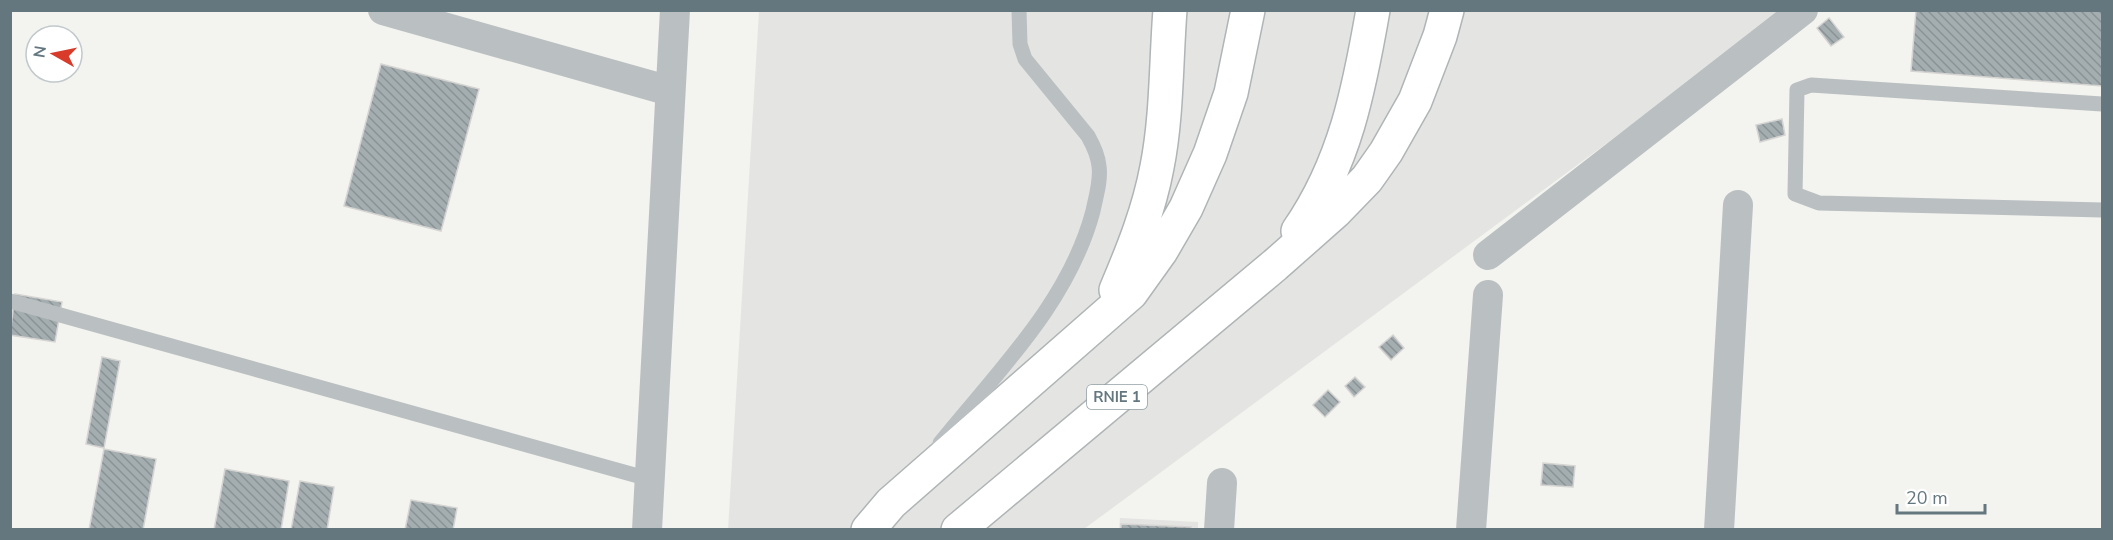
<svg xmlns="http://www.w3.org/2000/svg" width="2113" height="540" viewBox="0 0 2113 540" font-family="'Nunito Sans',sans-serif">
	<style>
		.built { fill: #e4e4e3 }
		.building { fill: url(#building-back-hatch); stroke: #d5d4d2; stroke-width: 1.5 }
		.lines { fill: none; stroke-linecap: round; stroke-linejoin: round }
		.trunk-casing { stroke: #afb4b6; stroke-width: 36 }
		.service { stroke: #babfc1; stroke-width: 15 }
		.minor { stroke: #babfc1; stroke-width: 30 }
		.trunk { stroke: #fff; stroke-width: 33 }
		.labels { text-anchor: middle; stroke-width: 6; stroke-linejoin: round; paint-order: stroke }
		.shield { fill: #fff; stroke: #92a0a5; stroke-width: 1.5 }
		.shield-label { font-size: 15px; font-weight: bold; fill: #64777f }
	</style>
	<defs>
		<pattern id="building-back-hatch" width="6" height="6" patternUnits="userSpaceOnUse" patternTransform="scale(1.5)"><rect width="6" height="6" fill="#a4adb0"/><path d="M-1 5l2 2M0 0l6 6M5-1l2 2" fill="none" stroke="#899294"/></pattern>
	</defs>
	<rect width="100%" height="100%" fill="#f3f3ef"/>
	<path class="built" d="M759 11H1786L1084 529 728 530Z
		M1120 518 1198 522V529L1119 530Z"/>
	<path class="building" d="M1916 10H2102V86L1911 71Z
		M1829 18 1844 37 1831 46 1817 28Z
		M381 64 479 89 441 231 344 206Z
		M1782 119 1785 135 1760 142 1756 125Z
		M15 294 62 302 55 342 10 335Z
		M1393 335 1404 348 1391 360 1379 347Z
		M102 357 120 361 104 448 86 444Z
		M1355 377 1365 387 1354 397 1345 386Z
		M1328 390 1340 402 1325 417 1313 405Z
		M104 449 156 459 143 530H89Z
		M1543 463 1575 466 1573 487 1541 485Z
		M225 469 289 481 281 530H214Z
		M300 481 334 487 327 530H291Z
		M411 500 457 508 453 530H405Z
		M1121 524 1191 527V530H1121Z"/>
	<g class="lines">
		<g class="trunk-casing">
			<path id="trunk" d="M1298 231C1345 163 1359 90 1373 10
				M1116 290C1133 250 1149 210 1157 167 1167 117 1166 61 1170 10
				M868 530 891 503 1131 293 1161 251 1186 208 1210 154 1231 93 1248 10
				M958 530 1275 265 1335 212 1367 179 1386 152 1415 101 1440 36 1447 10"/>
		</g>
		<path class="service" d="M2102 104 1811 85 1797 90 1795 194 1819 203 2102 210
			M10 301 649 479
			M940 443C998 371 1069 302 1093 211 1096 196 1101 181 1099 166 1098 155 1093 145 1088 136L1025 59 1020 44 1019 10"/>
		<path class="minor" d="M383 10 670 91
			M1488 255 1803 10
			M647 530 675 10
			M1219 530 1222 483
			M1471 530 1488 295
			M1719 530 1738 205"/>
		<use href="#trunk" class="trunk"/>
	</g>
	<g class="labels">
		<rect class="shield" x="1087" y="385" width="60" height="24" rx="4.5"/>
		<g class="shield-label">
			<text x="1117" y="402">RNIE 1</text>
		</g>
	</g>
	<rect width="2113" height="540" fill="none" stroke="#64777f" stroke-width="24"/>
	<g transform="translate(54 54) rotate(279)"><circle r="28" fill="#ffffff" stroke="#c1c9cc" stroke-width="1.5"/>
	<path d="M0-4.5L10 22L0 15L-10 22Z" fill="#d83b2a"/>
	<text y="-9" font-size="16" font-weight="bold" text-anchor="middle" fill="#64777f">N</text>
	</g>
	<path d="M1897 504v9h88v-9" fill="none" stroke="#64777f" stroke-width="3"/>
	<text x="1906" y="504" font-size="18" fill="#64777f" stroke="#ffffff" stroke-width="4.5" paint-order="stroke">20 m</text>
</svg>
